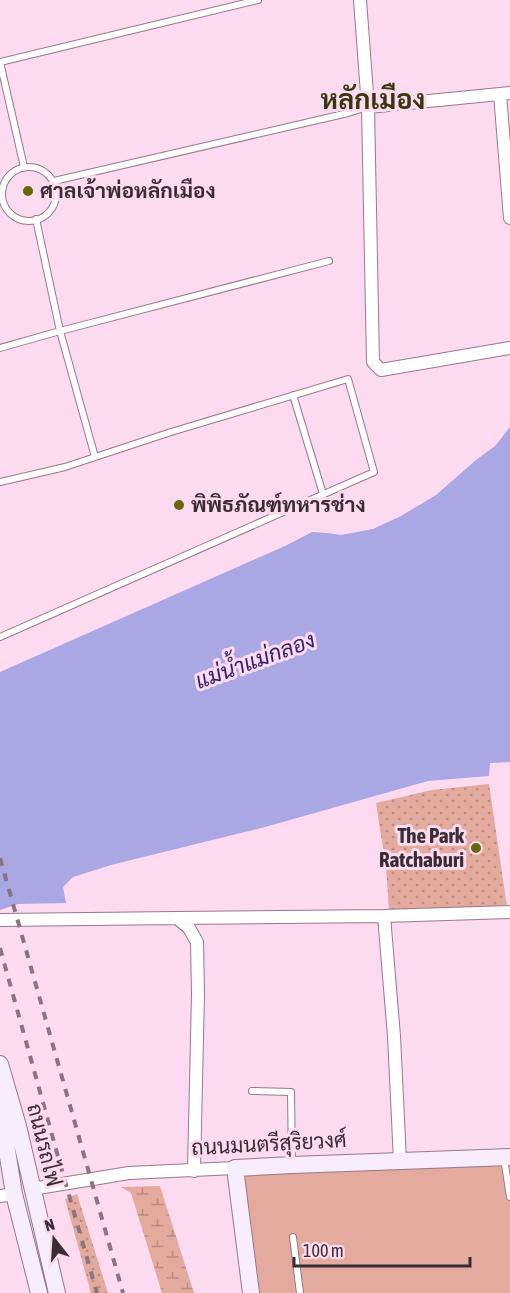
<svg xmlns="http://www.w3.org/2000/svg" width="510" height="1293" viewBox="0 0 510 1293" font-family="'Asap Condensed',Sarabun,sans-serif">
	<style>
		.grass { fill: url(#grass-dots) }
		.wetland { fill: url(#wetland-marsh) }
		.green { fill: #e3aa9d }
		.water { fill: #aaa7e5 }
		.lines { fill: none; stroke-linecap: round; stroke-linejoin: round }
		.service-casing { stroke: #97788c; stroke-width: 8 }
		.minor-casing { stroke: #97788c; stroke-width: 14 }
		.secondary-casing { stroke: #97788c; stroke-width: 18 }
		.service { stroke: #fff; stroke-width: 6 }
		.minor { stroke: #fff; stroke-width: 12 }
		.secondary { stroke: #f7edfc; stroke-width: 16 }
		.rail { stroke: #8a7482; stroke-width: 4; stroke-dasharray: 8 8; stroke-linecap: butt }
		.poi-dot { fill: #656806; stroke: #fcdaf0; stroke-width: 2 }
		.labels { text-anchor: middle; stroke-width: 6; stroke-linejoin: round; paint-order: stroke }
		.poi-label { font-size: 21px; font-weight: bold; fill: #392c34; stroke: #fcdaf0; text-anchor: start }
		.street-label { font-size: 21px; fill: #392c34; stroke: #fcdaf0 }
		.water-label { font-size: 22px; font-style: italic; fill: #31236b; stroke: #fcdaf0 }
		.district-label { font-size: 27px; font-weight: bold; fill: #35370e; stroke: #fcdaf0 }
	</style>
	<defs>
		<pattern id="grass-dots" width="8" height="8" patternUnits="userSpaceOnUse" patternTransform="scale(1.5)"><rect width="8" height="8" fill="#e3aa9d"/><path d="M2 2h.1M6 6h.1" fill="none" stroke="#b98b81" stroke-width="1.8" stroke-linecap="round"/></pattern>
		<pattern id="wetland-marsh" width="20" height="14" patternUnits="userSpaceOnUse" patternTransform="scale(1.5)"><rect width="20" height="14" fill="#e3aa9d"/><path d="M1 5h8M5 5V1M11 12h8M15 12V8" fill="none" stroke="#b98b81"/></pattern>
	</defs>
	<rect width="100%" height="100%" fill="#fcdaf0"/>
	<path class="grass" d="M489 784 507 907 389 910 386 867 376 803 432 790Z
		M77 1194 108 1293H91L65 1199Z"/>
	<path class="wetland" d="M160 1186 194 1293H162L131 1193 121 1187Z"/>
	<path class="green" d="M510 1157V1293H257L235 1168Z"/>
	<path class="water" d="M510 427V762L490 763 489 776 428 781 265 827 111 865 73 877 63 887 66 903 18 904 0 910V672L285 546 312 532 327 533 341 535 373 529 401 516 436 495 476 460 495 446Z"/>
	<g class="lines">
		<g class="service-casing">
			<path id="service" d="M0 62 258 0
				M0 62 24 167
				M2 194a27 27 0 1 1 54 0a27 27 0 1 1-54 0Z
				M54 181 348 113 368 107
				M36 219 60 331 95 457
				M0 348 60 331 329 261
				M293 395 323 494
				M0 482 65 467 171 432 348 379 374 472 0 637
				M252 1091 291 1092 292 1164
				M504 1158 510 1197
				M293 1237 300 1293"/>
		</g>
		<g class="minor-casing">
			<path id="minor" d="M360 0 368 107 373 362 381 370 510 348
				M500 94 510 218
				M368 107 510 93
				M384 916 394 1036 400 1161
				M177 918 384 916 510 912
				M0 920 177 918 189 928 197 942 198 994 194 1171
				M32 1189 129 1173 235 1168
				M0 1196 14 1194"/>
		</g>
		<g class="secondary-casing">
			<path id="secondary" d="M0 1064 18 1126 57 1293
				M4 1100 5 1138 14 1194 39 1293
				M251 1293 235 1168 292 1165 510 1157"/>
		</g>
		<use href="#service" class="service"/>
		<use href="#minor" class="minor"/>
		<use href="#secondary" class="secondary"/>
		<path class="rail" d="M0 858 123 1293
			M0 948 57 1153 97 1293"/>
	</g>
	<g class="poi-dot">
		<circle cx="28" cy="191" r="6"/>
		<circle cx="179" cy="505" r="6"/>
		<circle cx="476" cy="848" r="6"/>
	</g>
	<g class="labels">
		<g class="poi-label">
			<text x="40" y="198">ศาลเจ้าพ่อหลักเมือง</text>
			<text x="191" y="512">พิพิธภัณฑ์ทหารช่าง</text>
			<text x="464" y="843" text-anchor="end">The Park<tspan x="464" dy="24">Ratchaburi</tspan></text>
		</g>
		<g class="street-label">
			<text transform="translate(269 1144) rotate(-3)" y="7">ถนนมนตรีสุริยวงศ์</text>
			<text transform="translate(44 1145) rotate(76)" y="7">ถนนรถไฟ</text>
		</g>
		<g class="water-label">
			<text transform="translate(255 660) rotate(-20)" y="8">แม่น้ำแม่กลอง</text>
		</g>
		<g class="district-label">
			<text x="373" y="109">หลักเมือง</text>
		</g>
	</g>
	<g transform="translate(54 1239) rotate(343)" stroke="#fcdaf0" stroke-width="4.5" paint-order="stroke">
	<path d="M0-4.5L10 22L0 15L-10 22Z" fill="#392c34"/>
	<text y="-9" font-size="16" font-weight="bold" text-anchor="middle" fill="#392c34">N</text>
	</g>
	<path d="M294 1257v9h176v-9" fill="none" stroke="#392c34" stroke-width="3"/>
	<text x="303" y="1257" font-size="18" fill="#392c34" stroke="#fcdaf0" stroke-width="4.5" paint-order="stroke">100 m</text>
</svg>
